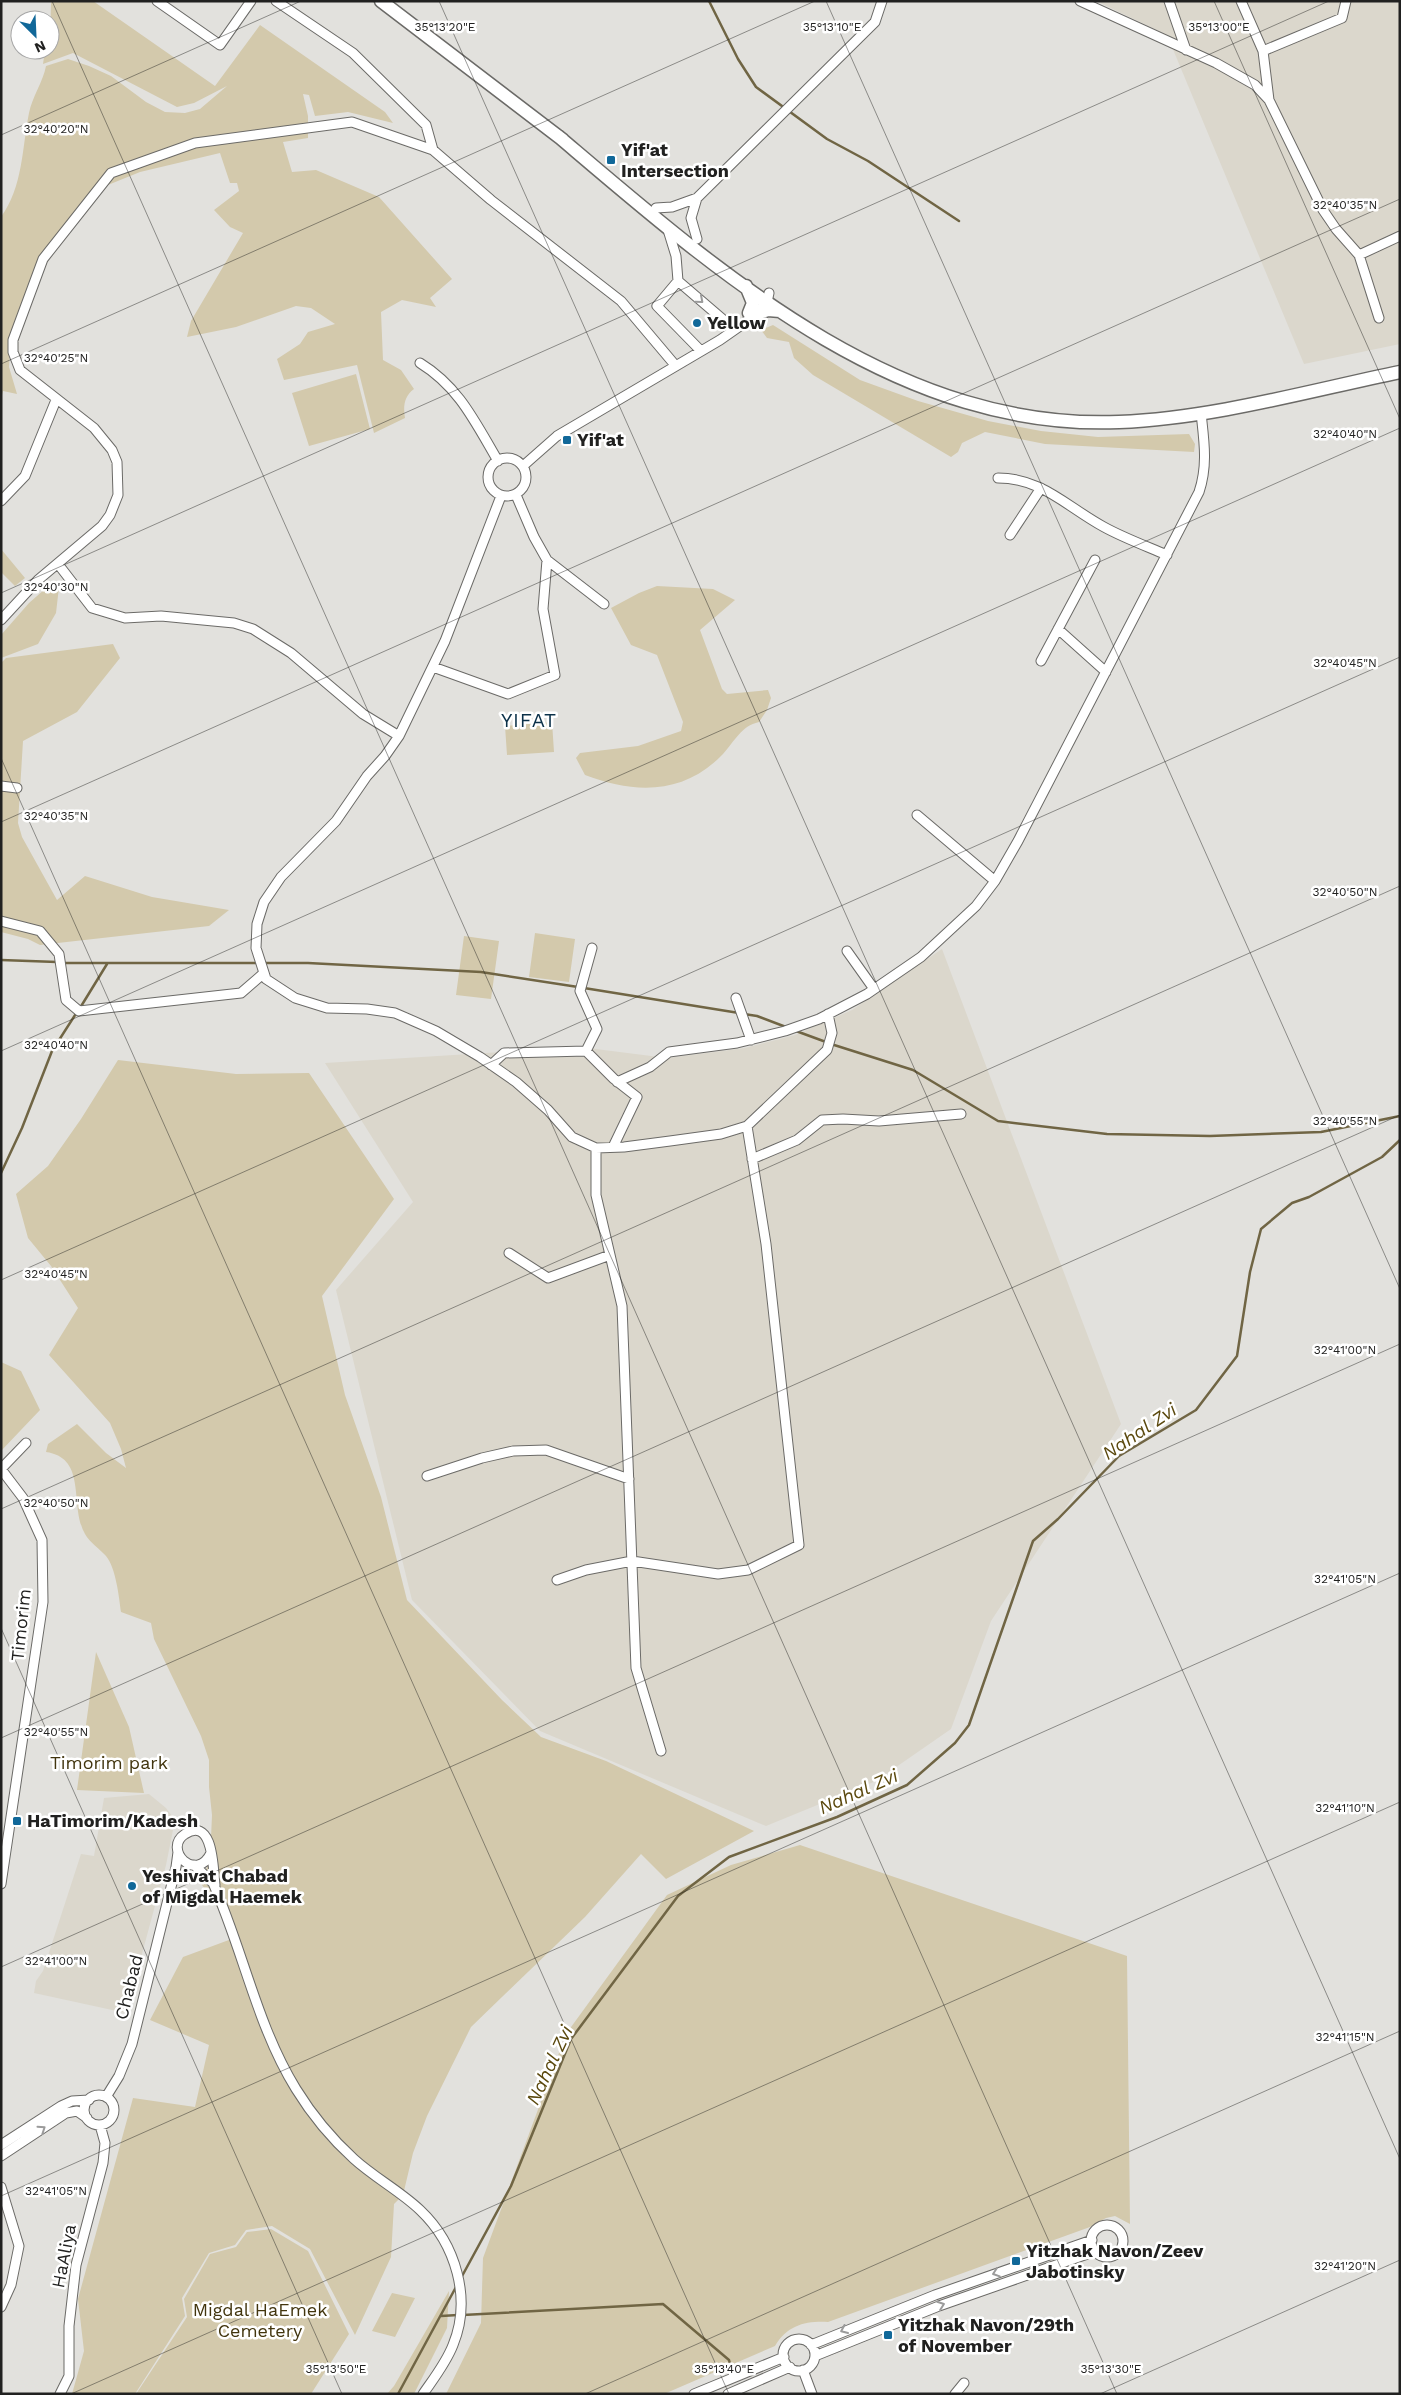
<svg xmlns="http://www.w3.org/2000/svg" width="1401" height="2395" viewBox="0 0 1401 2395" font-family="'Work Sans',sans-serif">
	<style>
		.built { fill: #dbd7cc }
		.green { fill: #d3c9ac }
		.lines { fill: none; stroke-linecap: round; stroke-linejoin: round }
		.stream { stroke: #706544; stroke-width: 2.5 }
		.minor-casing { stroke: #6b6a67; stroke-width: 11 }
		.highway-casing { stroke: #6b6a67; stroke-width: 15 }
		.minor { stroke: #fff; stroke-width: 9 }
		.highway { stroke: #fff; stroke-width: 12 }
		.oneway { stroke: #9b9b9b }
		.ticks { fill: none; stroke: #212120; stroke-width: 1; stroke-opacity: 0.45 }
		.poi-dot { fill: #116899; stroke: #fff; stroke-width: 2 }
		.labels { text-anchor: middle; stroke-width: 5; stroke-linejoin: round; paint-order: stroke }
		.poi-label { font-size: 18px; font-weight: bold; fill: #212120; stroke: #fff; text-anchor: start }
		.street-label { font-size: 18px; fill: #212120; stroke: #fff }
		.park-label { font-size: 18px; fill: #42350e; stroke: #fff }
		.water-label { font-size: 19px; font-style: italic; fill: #5b490e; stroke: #fff }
		.quarter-label { font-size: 20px; letter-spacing: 1px; fill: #0b3149; stroke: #fff }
		.ticks-label { font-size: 12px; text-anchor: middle; fill: #212120; stroke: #fff; stroke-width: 5; stroke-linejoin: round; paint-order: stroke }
	</style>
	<rect width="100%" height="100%" fill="#e2e1dd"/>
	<path class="built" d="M1096 1H1400V344L1304 364 1167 35Z
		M942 949 1121 1424 991 1621 951 1729 876 1781 766 1826 540 1731 412 1600 336 1290 413 1202 325 1063 580 1047 667 1058 745 1048 795 1035 852 1010Z
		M149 1794 166 1808 175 1820 166 1865 126 2013 34 1993 36 1981 43 1971 81 1854 94 1856 104 1798Z"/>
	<path class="green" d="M51 1H93L215 86 260 25 385 112 393 123 348 112 315 116 309 95 303 94 308 116V138L283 142 292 172 316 170 379 197 452 279 430 298 436 307 402 300 381 312 383 360 401 370 414 389C404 396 403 407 405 418L374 433 357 365 284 380 277 359 300 344 308 332 335 324 311 308 296 306 236 327 187 337 191 321 243 233 230 227 214 210 239 191 237 183H230L220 153 140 172 103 187 48 260 10 353 9 367 17 394 3 391 1 399V217C23 187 22 148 29 113 32 97 43 82 46 66L68 59 89 66 111 76 146 102 165 112 185 113 200 109 227 86 194 103 177 107 73 53 43 64 45 50H50Z
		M773 325 860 380 918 401 988 421 1041 431 1098 437 1189 434 1195 444 1194 452 1045 444 985 432 962 443 958 452 951 457 813 375 794 358 789 342 767 338 761 330Z
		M356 374 370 429 309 446 292 393Z
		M1 549 25 578 15 586 1 572Z
		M53 582 59 587 56 613 38 644 1 658V635L29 603Z
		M657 586 713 589 735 600 700 630 722 689 727 694 768 690 771 698 767 710 759 722C741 726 735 741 723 754 684 795 635 794 585 775L576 758 580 753 638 746 681 731 683 722 657 655 631 645 611 608 639 593Z
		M113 644 120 658 77 712 23 741 18 823 22 837 57 900 85 876 152 897 229 910 209 926 40 945 28 939 1 932V663L6 658Z
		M552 722 554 752 507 755 505 726Z
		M535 933 575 939 569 982 529 977Z
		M464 936 499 941 491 999 456 995Z
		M118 1060 236 1074 309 1073 394 1199 322 1296 345 1395 381 1497 407 1600 502 1700 541 1737 606 1761 754 1831 666 1879 641 1854 585 1917 471 2027 427 2116 413 2153 403 2195 394 2204 391 2257 355 2335 310 2249 272 2226 246 2230 235 2245 209 2253 182 2298 185 2316 135 2394H72L84 2351 78 2299 133 2098 195 2107 209 2045 150 2020 183 1957 237 1937 200 1882 210 1861 212 1815 209 1787V1760L201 1736 154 1639 151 1623 121 1612C119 1597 116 1568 106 1556 100 1549 90 1543 85 1534 69 1506 88 1458 46 1452L48 1444 77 1424 106 1453 126 1468 121 1449 110 1423 49 1355 78 1308 51 1266 28 1238 16 1194 48 1166 81 1119Z
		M1 1362 21 1371 40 1410 1 1451Z
		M96 1652 129 1727 144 1793 77 1790Z
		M800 1845 1127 1956 1130 2224 1115 2216 1106 2218 1090 2227 828 2322C805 2321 788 2325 775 2346L664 2394H446L481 2323 483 2258 566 2034 667 1895 731 1865Z
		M271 2229 308 2251 349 2334 311 2394H136L187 2317 184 2299 210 2254 236 2247 247 2232Z
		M449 2291 447 2328 414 2394H387L394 2386Z
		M392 2293 415 2298 395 2337 372 2331Z"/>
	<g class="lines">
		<path class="stream" d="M709 1 738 59 756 87 827 139 868 161 959 221
			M1 960 57 962
			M63 963H308L481 972 578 987
			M584 988 739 1013
			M80 1008 107 964
			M744 1014 757 1016 786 1027
			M796 1031 826 1042
			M831 1044 913 1070 998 1121 1107 1134 1210 1136 1321 1132 1400 1116
			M1 1173 22 1128 52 1051 77 1012
			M461 2278 511 2186 571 2039 678 1896 729 1857 837 1817 907 1785 955 1743 969 1725 1033 1541 1058 1519 1119 1456 1196 1410 1237 1356 1250 1272 1261 1229 1292 1203 1309 1197 1382 1157 1400 1140
			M463 2315 663 2304 729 2360 733 2375
			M441 2316 458 2315
			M398 2394 456 2287"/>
		<g class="minor-casing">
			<path id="minor" d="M157 1 220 45 251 1
				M276 1 353 53 426 125 433 150
				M1080 1 1216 63 1255 85 1269 100 1323 210 1336 229 1359 255 1400 236
				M1169 1 1186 50
				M1241 1 1263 51 1269 100
				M1263 51 1342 18 1346 1
				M656 208 672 207 697 198
				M668 230 676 256 678 281 734 329
				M697 239 691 218 697 198 875 22 882 1
				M1359 255 1379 318
				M678 281 657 306 701 351
				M420 363C459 387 475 422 498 461
				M488 477a19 19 0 1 1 38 0a19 19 0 1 1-38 0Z
				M523 466 557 436 720 340 750 319 767 302 769 293
				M998 478C1042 478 1067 507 1104 527 1124 538 1146 546 1167 555
				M516 495 534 537 547 560 604 604
				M501 496 445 641 399 736 385 756 367 776 336 821 281 877 264 902 257 924 256 948 266 979 295 998 327 1008 367 1009 395 1013 436 1031 480 1057 516 1082 548 1110 572 1137 596 1148 624 1147 670 1141 721 1134 747 1126 827 1050 832 1033 828 1014
				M1 501 25 476 56 400
				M1010 535 1041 488
				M58 564 92 608 125 618 161 616 234 623 253 629 291 653 363 714 399 736
				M1 620 38 580 102 526 110 515 118 495 117 462 112 450 94 428 20 370 13 352V340L43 259 111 173 195 143 352 122 433 150 491 200 621 301 675 365
				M1058 629 1106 672
				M1041 661 1095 560
				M433 667 508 694 555 675 543 609 547 560
				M1 786 17 788
				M917 815 995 881
				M1 921 40 931 59 954 66 1000 79 1011 241 993 264 973
				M847 951 874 989
				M736 998 751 1040
				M586 1051 614 1079 637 1097 613 1147
				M491 1065 504 1053 586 1051 597 1029 580 991 592 948
				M617 1082 650 1067 669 1052 737 1043 785 1031 819 1019 867 994 921 957 976 906 995 881 1018 841 1199 492C1208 465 1204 441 1201 413
				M596 1148V1195L622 1306 636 1668 661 1751
				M752 1159 797 1140 822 1120 843 1119 879 1121 961 1114
				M509 1253 548 1278 610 1255
				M1 1469 23 1498 42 1540 43 1602 1 1884
				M1 1469 26 1443
				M427 1476 482 1458 513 1451 546 1450 629 1479
				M557 1580 586 1570 632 1561 718 1574 748 1570 799 1545 766 1244 747 1126
				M211 1853C196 1884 162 1849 185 1834 214 1816 213 1870 215 1885
				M194 1865 213 1883C243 1950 257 2026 296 2089 312 2115 332 2139 354 2159 375 2178 400 2191 420 2210 456 2244 472 2299 453 2345 446 2363 434 2378 423 2394
				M84 2110a15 15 0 1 1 30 0a15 15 0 1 1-30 0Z
				M106 2097 119 2076 132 2044 176 1867 178 1852
				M1 2145 61 2106 72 2101 89 2100
				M1 2156 66 2113 77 2111 87 2118
				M1 2187 19 2246 11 2285 1 2307
				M1091 2241a16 16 0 1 1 32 0a16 16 0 1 1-32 0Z
				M783 2355a16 16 0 1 1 32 0a16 16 0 1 1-32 0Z
				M811 2345 935 2295 1092 2240
				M815 2356 939 2306 1096 2251
				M803 2370 812 2394
				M60 2394 69 2376V2326L76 2265 103 2163 105 2143 100 2125
				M694 2394 784 2357
				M728 2394 790 2367
				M955 2394 964 2383"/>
		</g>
		<g class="highway-casing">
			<path id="highway" d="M381 1 563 140
				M558 136C717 271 896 431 1119 422 1214 418 1308 391 1400 372
				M746 286 753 303 749 313
				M756 314 768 310 780 311"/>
		</g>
		<use href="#minor" class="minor"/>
		<use href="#highway" class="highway"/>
	</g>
	<defs><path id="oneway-chevron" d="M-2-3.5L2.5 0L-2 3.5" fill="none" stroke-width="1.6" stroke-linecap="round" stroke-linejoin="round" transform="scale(1.25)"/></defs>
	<g class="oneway">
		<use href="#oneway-chevron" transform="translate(700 300) rotate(41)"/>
		<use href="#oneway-chevron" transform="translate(42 2129) rotate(-34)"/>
		<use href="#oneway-chevron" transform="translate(996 2273) rotate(161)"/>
		<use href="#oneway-chevron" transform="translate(941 2305) rotate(-20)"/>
		<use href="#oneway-chevron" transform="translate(844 2330) rotate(156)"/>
	</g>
	<path class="ticks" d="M52 1 1117 2394M439 1 1400 2159M826 1 1400 1289M1214 1 1400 419M1 135 301 1M1 364 815 1M1 593 1329 1M1 758 729 2394M1 822 1400 199M1 1051 1400 428M1 1280 1400 657M1 1509 1400 886M1 1628 342 2394M1 1738 1400 1115M1 1967 1400 1344M1 2196 1400 1573M71 2394 1400 1802M585 2394 1400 2031M1100 2394 1400 2260"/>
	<g class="poi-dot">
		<rect x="606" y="155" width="10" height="10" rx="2.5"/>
		<circle cx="697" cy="323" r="5"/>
		<rect x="562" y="435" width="10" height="10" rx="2.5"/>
		<rect x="12" y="1816" width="10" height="10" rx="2.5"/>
		<circle cx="132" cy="1886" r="5"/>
		<rect x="1011" y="2256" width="10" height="10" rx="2.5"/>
		<rect x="883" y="2330" width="10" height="10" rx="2.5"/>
	</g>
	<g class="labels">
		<g class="poi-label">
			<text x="621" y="156">Yif'at<tspan x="621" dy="21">Intersection</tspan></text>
			<text x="707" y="329">Yellow</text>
			<text x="577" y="446">Yif'at</text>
			<text x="27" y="1827">HaTimorim/Kadesh</text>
			<text x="142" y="1882">Yeshivat Chabad<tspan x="142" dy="21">of Migdal Haemek</tspan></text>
			<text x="1026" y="2257">Yitzhak Navon/Zeev<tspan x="1026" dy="21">Jabotinsky</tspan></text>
			<text x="898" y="2331">Yitzhak Navon/29th<tspan x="898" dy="21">of November</tspan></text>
		</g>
		<g class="street-label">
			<text transform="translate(21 1625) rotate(-84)" y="6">Timorim</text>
			<text transform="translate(129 1987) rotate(-76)" y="6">Chabad</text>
			<text transform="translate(64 2256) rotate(-79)" y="6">HaAliya</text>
		</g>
		<g class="park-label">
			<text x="109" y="1769">Timorim park</text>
			<text x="260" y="2316">Migdal HaEmek<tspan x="260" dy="21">Cemetery</tspan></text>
		</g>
		<g class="water-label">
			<text transform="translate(1139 1431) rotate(-34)" y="7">Nahal Zvi</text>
			<text transform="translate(858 1791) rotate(-24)" y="7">Nahal Zvi</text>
			<text transform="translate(549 2065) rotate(-65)" y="7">Nahal Zvi</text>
		</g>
		<g class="quarter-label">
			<text x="529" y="727">YIFAT</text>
		</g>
	</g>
	<g class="ticks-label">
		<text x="445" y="31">35°13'20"E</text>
		<text x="832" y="31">35°13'10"E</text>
		<text x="1219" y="31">35°13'00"E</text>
		<text x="56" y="133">32°40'20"N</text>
		<text x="1345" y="209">32°40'35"N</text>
		<text x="56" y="362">32°40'25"N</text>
		<text x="1345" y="438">32°40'40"N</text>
		<text x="56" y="591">32°40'30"N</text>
		<text x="1345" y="667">32°40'45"N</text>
		<text x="56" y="820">32°40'35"N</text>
		<text x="1345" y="896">32°40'50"N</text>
		<text x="56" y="1049">32°40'40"N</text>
		<text x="1345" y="1125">32°40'55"N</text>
		<text x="56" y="1278">32°40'45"N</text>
		<text x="1345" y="1354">32°41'00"N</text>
		<text x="56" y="1507">32°40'50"N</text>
		<text x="1345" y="1583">32°41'05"N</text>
		<text x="56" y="1736">32°40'55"N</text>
		<text x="1345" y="1812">32°41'10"N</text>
		<text x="56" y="1965">32°41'00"N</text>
		<text x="1345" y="2041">32°41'15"N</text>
		<text x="56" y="2195">32°41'05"N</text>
		<text x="1345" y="2270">32°41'20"N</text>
		<text x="336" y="2373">35°13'50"E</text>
		<text x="724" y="2373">35°13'40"E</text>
		<text x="1111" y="2373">35°13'30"E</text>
	</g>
	<rect width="1401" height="2395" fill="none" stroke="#212120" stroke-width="5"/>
	<g transform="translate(35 35) rotate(156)"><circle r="24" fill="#ffffff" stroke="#a6a6a6"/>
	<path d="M0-4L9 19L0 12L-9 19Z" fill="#116899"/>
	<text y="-8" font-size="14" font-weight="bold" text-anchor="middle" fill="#212120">N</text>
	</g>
</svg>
